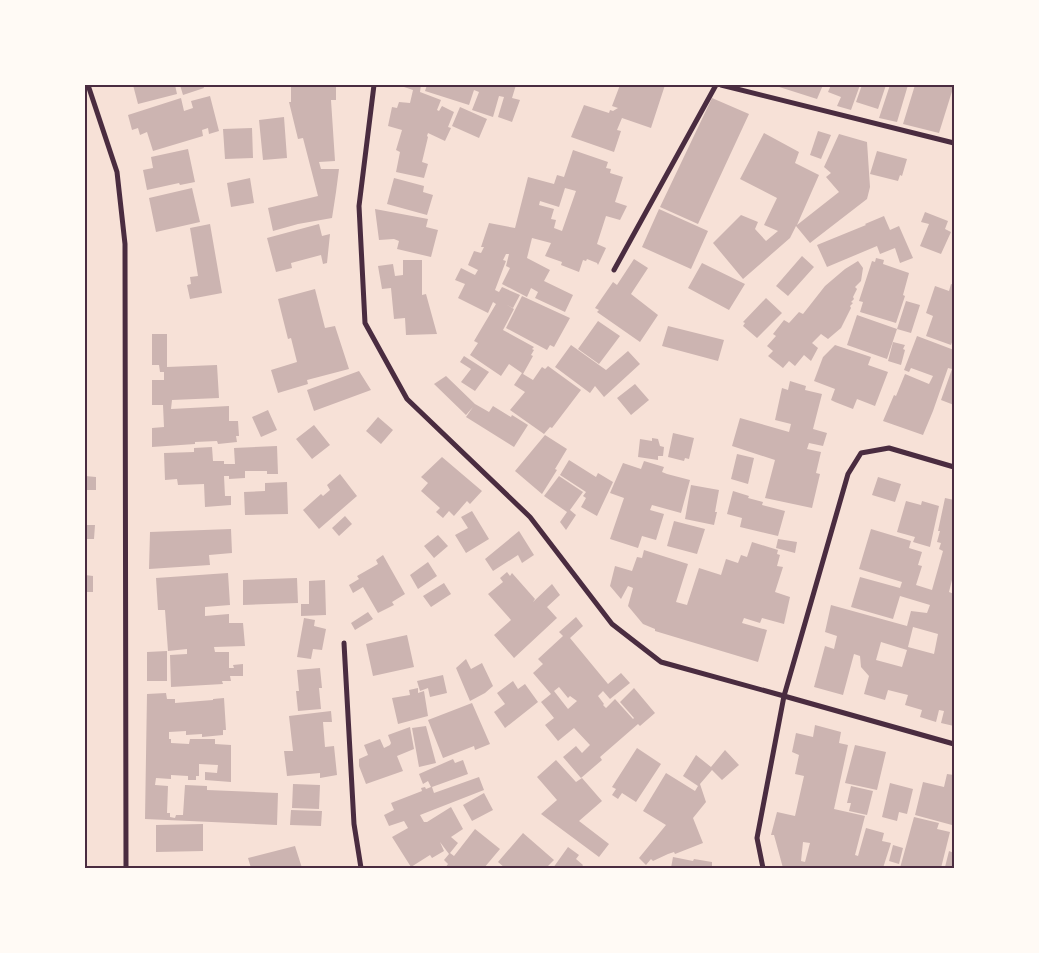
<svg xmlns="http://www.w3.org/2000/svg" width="1039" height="953" viewBox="0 0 1039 953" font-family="'Alegreya Sans',sans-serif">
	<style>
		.building { fill: #ccb4b1; fill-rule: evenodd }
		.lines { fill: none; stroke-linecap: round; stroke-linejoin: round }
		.minor { stroke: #4a2c40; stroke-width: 5 }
		.neatline { fill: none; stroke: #4a2c40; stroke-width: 2 }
	</style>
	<rect width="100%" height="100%" fill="#f7e1d7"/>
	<path class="building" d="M133 85H175L177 94 138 104Z
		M180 85H203L204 88 183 95Z
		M291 85H336V100H331L335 161 319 162 321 169H339L336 192 332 218 298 224 273 231 268 208 318 196 303 138 298 139 289 102H291Z
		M398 85H421L420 92 441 100 437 110 439 111 442 106 454 112 448 127 451 128 445 141 428 133 427 136 428 137 422 162 428 164 424 178 396 172 400 152 396 150 402 130 388 126 392 107 397 108 399 102 410 103 413 90Z
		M427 85H516L512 98 520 100 512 122 498 117 504 97 499 96 493 117 472 110 479 92 474 90 469 105 425 91Z
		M620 85H665L651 128 622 118 617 130 621 131 614 152 571 137 584 105 609 113 610 110 613 111 618 108 612 106Z
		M773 85H823L817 99Z
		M831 85H860L851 110 837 106 841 97 828 92Z
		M862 85H886L878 109 856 102Z
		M890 85H908L897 122 879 118Z
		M915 85H954L939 133 903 124Z
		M210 96 219 131 209 134 208 128 202 130 203 136 153 151 147 132 140 135 138 128 132 130 128 115 181 98 184 111 193 108 191 101Z
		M712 98 749 114 698 224 660 207Z
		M460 107 487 119 479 138 452 126Z
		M284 117 287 158 263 160 259 120Z
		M252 128 253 158 225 159 223 129Z
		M818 131 831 135 821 159 810 155Z
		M764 133 799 152 795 163 819 175 797 225 839 192 826 177 831 173 824 167 839 134 867 142 870 187 867 199 810 243 796 226 790 238 743 279 713 243 741 215 758 222 755 229 766 241 778 231 764 225 777 198 740 179Z
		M188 149 195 182 180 185 179 183 147 190 143 170 153 168 151 157Z
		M573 150 608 162 606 168 611 169 610 173 623 177 615 202 627 206 620 220 606 216 597 244 606 248 598 265 597 263 587 259 586 261 583 260 579 272 561 265 562 262 545 256 551 243 532 238 527 258 550 270 544 281 573 295 565 312 535 298 538 292 531 288 527 297 502 284 510 268 506 266 509 254H506L503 260 506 261 495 290 499 292 502 287 520 295 513 308 507 305 514 309 503 330 534 347 532 349 534 350 531 355 533 356 523 374 533 380 542 367 545 369 548 366 581 390 552 428 550 427 544 434 510 410 525 392 514 385 522 373 509 364 501 376 470 355 478 343 474 341 496 304 493 302 488 313 458 298 465 284 455 280 461 268 475 275 478 270 468 265 474 251 481 253 484 247H481L489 223 515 228 528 177 554 184 557 175 564 177ZM565 188 576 191 562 231 554 228 556 220 551 219 554 209 539 205 540 201 559 207Z
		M877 151 907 159 902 176 900 175 898 181 870 174Z
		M250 178 254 203 231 207 227 183Z
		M394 178 424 186 423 192 433 195 427 215 387 204Z
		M192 188 200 222 156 232 149 198Z
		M375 209 428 219 426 227 438 230 431 257 397 249 399 241 394 239 379 240Z
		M659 209 708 231 691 269 642 247Z
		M925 212 948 221 945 229 951 232 941 254 920 246 929 224 921 222Z
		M884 216 890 230 899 226 913 258 900 263 895 248 880 254 877 246 827 267 817 245 866 225 865 224Z
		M210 224 222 293 190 299 187 285 191 284 190 277 198 276 190 228Z
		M319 224 322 236 330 234 327 263 323 264 321 255 291 263 292 268 276 272 267 238Z
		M802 256 814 267 788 296 776 286Z
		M876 258 884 260 883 264 909 273 903 295 905 296 896 323 860 312 863 302 859 301 872 261 875 262Z
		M634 259 648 268 631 294 658 315 640 342 597 312 599 310 595 308 613 282 617 285Z
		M403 260H422V295L426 294 437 334 406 335 405 318 394 319 391 288 382 289 378 266 393 264 395 276 403 275Z
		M858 261 863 268 861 281 855 287 857 289 853 297 854 299 851 302 853 303 850 306 851 308 841 328 828 339 821 334 812 343 818 348 811 361 804 355 795 366 789 361 783 368 768 356 773 351 767 346 776 336 773 334 784 320 789 323 799 312 803 314 825 286 845 269Z
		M702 263 745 284 729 310 688 288Z
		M951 284 954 285V337L951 345 926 336 933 316 926 313 935 286 949 291Z
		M315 289 325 328 335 326 349 369 307 380 308 384 278 393 271 370 297 362 291 338 288 339 278 299Z
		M522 296 570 318 554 347 550 345 547 350 506 328Z
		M766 298 782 313 757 338 743 326 745 323 743 322Z
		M906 301 920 305 911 333 897 329Z
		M857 315 897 329 887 359 847 345Z
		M598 321 620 336 599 364 578 349Z
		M668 326 724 340 718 361 662 346Z
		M152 334H167V367L217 365 219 398 172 400 171 409 229 406V421H238L239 436H236L237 442 218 444 217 441 195 442V444L152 447V428L164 427 163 405H152V380H164V372H160L159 365H152Z
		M917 336 954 350V405L941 400 952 369 948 368 933 411 923 435 883 421 894 395 896 396 905 374 929 384 933 376 911 368 909 372 904 370Z
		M893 342 905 345 903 349 905 350 901 365 888 361Z
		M571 345 606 370 628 351 640 364 604 397 595 386 590 393 555 367Z
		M835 345 871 357 868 365 888 372 875 406 857 399 853 409 835 402 831 400 835 389 814 381 823 357Z
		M464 356 489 372 475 391 461 382 471 369 460 362Z
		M359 371 371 390 314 411 307 390Z
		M446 376 475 404 489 412 493 406 511 417 512 415 528 425 514 447 466 417 473 407 466 415 434 384Z
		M790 381 806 386 805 390 822 394 813 429 827 433 823 446 809 443 807 449 821 452 816 473 820 474 812 508 765 498 775 460 732 446 740 418 789 432 791 424 775 420 782 388 788 390Z
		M635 384 649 400 631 415 617 398Z
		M268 410 277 430 261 437 252 417Z
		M378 417 393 430 381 444 366 431Z
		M314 425 330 445 312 459 296 439Z
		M673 433 694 438 689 459 685 458 684 461 668 457Z
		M545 435 567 449 555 469 557 470 542 494 515 471Z
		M652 438 658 439 660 446 664 447 663 456H658V460L638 457 640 439 652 441Z
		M277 446 278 474H267V471H245V478L229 479V476H224L225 496H231V505L205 507 204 484 178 485 177 479 165 480 164 453 194 452V448L212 447 213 461H224V464H235L234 448Z
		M737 454 754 458 748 484 731 479Z
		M442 457 482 491 470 504 467 501 454 516 449 511 443 518 436 512 440 508 421 491 428 483 421 477Z
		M569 460 596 477 598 473 613 482 597 516 581 507 586 498 583 496 586 492 560 475Z
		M644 461 664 467 662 472 667 474 690 480 681 513 652 505 650 510 664 514 656 540 642 536 638 548 610 539 624 498 610 493 623 463 641 469Z
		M340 474 357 496 319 529 303 510 321 494 323 496 330 490 327 485Z
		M85 476 96 477V490H85Z
		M559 476 583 492 570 510 576 515 566 530 560 522 567 512 544 496Z
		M878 477 901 484 895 502 872 495Z
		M287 482 288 514 245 515 244 492 265 491V483Z
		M691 485 719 490 715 512H717L714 525 685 519Z
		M733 491 749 496 748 498 763 502 762 505 785 511 778 536 740 527 742 518 727 514Z
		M945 498 954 500V572L949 592 954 594V726L941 723 944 711 939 710 936 722 920 717 922 710 905 705 908 695 888 690 885 700 864 694 869 676 861 667 860 656 854 654 843 695 814 687 825 646 834 649 837 636 825 632 831 605 907 626 911 611 927 613 930 605 900 596 893 619 851 607 860 577 900 588 902 582 859 569 871 529 911 541 909 548 922 552 918 565 922 566 916 585 932 590 943 551 939 549 941 543 937 542 940 531H938ZM913 627 938 634 934 654 908 647ZM881 642 907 650 902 667 876 660Z
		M906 501 921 505 922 501 939 506 930 547 913 542 915 537 897 532Z
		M472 511 489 539 466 553 455 535 468 528 461 517Z
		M345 516 352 524 339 536 332 528Z
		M674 521 705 529 697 554 667 546Z
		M85 525H95L94 539H85Z
		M231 529 232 553 209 555 210 565 149 569 150 532Z
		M519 531 534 555 522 563 518 555 493 571 485 559Z
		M438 535 448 546 434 558 424 546Z
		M778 539 797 542 795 553 776 548Z
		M752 542 778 550 777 554 780 555 777 566 783 567 775 592 790 597 784 624 762 618 760 623 744 618 742 623 767 630 758 662 655 631V629L643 624 628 606 633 588 628 586 621 599 610 586 615 566 632 571 637 557 642 558 644 550 688 564 676 602 687 605 699 568 721 575 726 559 738 563 741 555 747 557Z
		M383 555 405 594 392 602 394 605 378 613 363 587 353 593 349 585 359 579 357 576 378 564 376 560Z
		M428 562 437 576 418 589 410 575Z
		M507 572 510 576 512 573 535 599 533 602 552 584 560 595 547 607 557 618 514 658 494 635 511 620 488 594 503 582 500 578Z
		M228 573 230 605 205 607V616L229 614V623H243L245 646 214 647 215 652H229V668H234L233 665 243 664V676H230L231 681H222L223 684 171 687 170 655 187 654V649L168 651 165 610H158L156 578Z
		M85 575 93 576V592H85Z
		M297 578 298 603 243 605V580Z
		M325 580 326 615 301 616V604H309V581Z
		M444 583 451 594 431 607 423 596Z
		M368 612 373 619 355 630 351 623Z
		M576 617 583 626 570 638 608 684 621 673 630 683 610 699 603 691 598 696 604 704 603 705 606 708 615 699 633 719 634 718 620 702 634 688 655 713 640 726 638 724 600 757 602 760 581 778 563 757 576 746 582 753 590 745 574 728 558 741 545 725 554 718 541 702 551 694 533 673 543 664 538 659 563 636 559 632ZM559 687 568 698 570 696 577 701 568 709 554 691Z
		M304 618 315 620 314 626 326 629 322 650 313 649 311 659 297 657Z
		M407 635 414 667 373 676 366 644Z
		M167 651V681H147V652Z
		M466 659 471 669 482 663 493 686 485 693 470 701 456 668Z
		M320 668 322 688H319L321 709 298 711 296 691H299L297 670Z
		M443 675 447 693 430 697 428 688 420 691 417 681Z
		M513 681 518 689 525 684 538 702 505 728 494 712 505 704 497 693Z
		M418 688V693L424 691 428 716 398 724 392 698 410 695 409 690Z
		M166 693 167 699H175V703L213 700V699L224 698 226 730H223V735L202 737V734L186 735V731L169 732V739H171V743L189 744 190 739H215V744L231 745V782L205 780V772L217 773 218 765 199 764V776H196V780H188V776L171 775V779L156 778 155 785 168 786 167 813H170V817L175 818 176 815H183L185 785 207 786V790L278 793 277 825 145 819 147 694Z
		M472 703 490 744 475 750 474 746 443 758 428 720Z
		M331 711 332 722H323L325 747 334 746 337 775 320 778V773L287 776 284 751H293L289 716Z
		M815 725 841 732 839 743 848 745 834 809 865 816 855 855 858 856 866 828 884 833 882 841 891 843 883 868H783L774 835H771L777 812 795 816 804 776 795 774 799 755 792 752 796 733 813 737ZM803 842 810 843 805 862 801 861Z
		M426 726 436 763 419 767 412 728Z
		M410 727 414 749 397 756 403 771 366 784 359 766V759L368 755 364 745 380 739 384 748 390 745 391 743 388 735Z
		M855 745 886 752 877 790 845 783Z
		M637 748 661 764 636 802 622 793 618 799 612 795 616 789 612 787Z
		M725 750 739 765 722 780 712 770 700 784 706 802 693 818 703 843 675 854 674 852 668 854 653 861 651 859 646 865 639 858 666 825 643 811 666 773 695 791 698 786 683 776 696 755 711 767Z
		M453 759 455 763 463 760 468 774 432 787 434 793 479 777 484 790 420 815 424 822H427L451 807 463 829 451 837 458 843 450 853 454 856 475 829 500 849 484 868H445L448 864 444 860 449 854 440 842 444 851 432 858 430 855 411 867 392 837 408 828 404 821 389 826 384 815 394 810 391 803 422 791 421 788 425 787 426 789 431 787 428 781 423 784 419 774Z
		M556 760 576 782 582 778 602 801 579 821 609 844 599 857 541 814 557 800 537 777Z
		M947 774 954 775V817L952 825 915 815 923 782 944 787Z
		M890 783 913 789 907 814 899 812 897 821 882 817Z
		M293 784 320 785 319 809 292 808Z
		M851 786 873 791 867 815 849 811 851 803H847Z
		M484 793 493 810 472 821 463 805Z
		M291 810 322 811 321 826 290 825Z
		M914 817 939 823 937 829 950 832 941 868 927 866 926 868H900Z
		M203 824V851L156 852V825Z
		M523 833 554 860 546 868H505L498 862Z
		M893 845 903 848 899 864 889 861Z
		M295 846 302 868H251L248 858Z
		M568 847 579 855 576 859 583 865 581 868H553Z
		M949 851 954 853V868L945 867Z
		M673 857 693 861 694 859 712 862V868H671Z"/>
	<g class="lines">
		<path class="minor" d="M88 85 117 172 125 244 126 868
			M374 85 359 206 365 323 407 399 530 517 612 624 661 662 784 696 757 838 763 868
			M721 85 954 143
			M614 270 716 85
			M954 467 889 448 861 453 848 474 784 696 954 744
			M344 643 354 824 361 868"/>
	</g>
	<rect width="1039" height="953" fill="none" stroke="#fffaf5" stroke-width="172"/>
	<rect x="86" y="86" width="867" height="781" class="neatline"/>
</svg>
